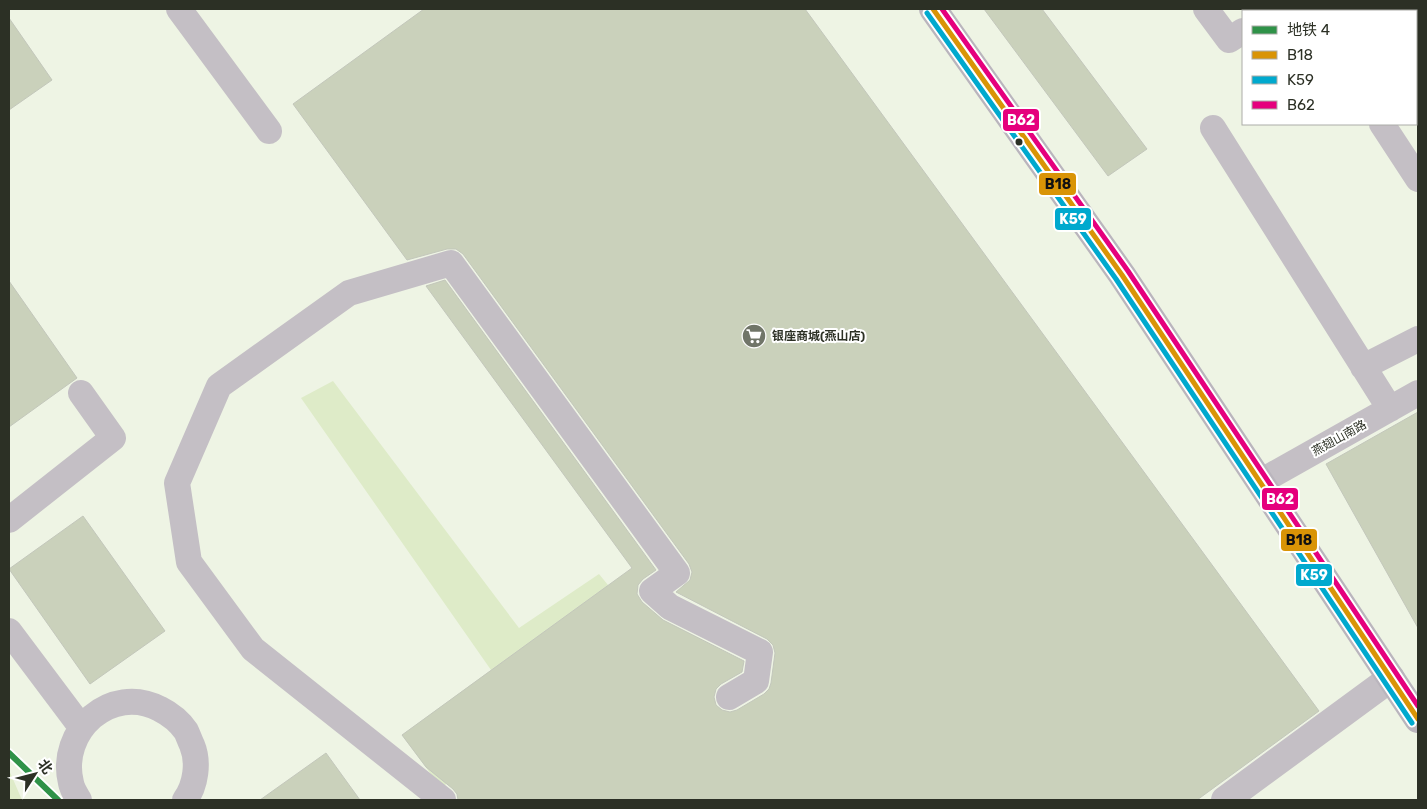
<svg xmlns="http://www.w3.org/2000/svg" width="1427" height="809" viewBox="0 0 1427 809" font-family="Rubik,'Noto Sans SC',sans-serif">
	<style>
		.green { fill: #deebc8 }
		.building { fill: #cad1bb; stroke: #c3c7bb }
		.lines { fill: none; stroke-linecap: round; stroke-linejoin: round }
		.minor { stroke: #c4bfc5; stroke-width: 26 }
		.tertiary { stroke: #c4bfc5; stroke-width: 28 }
		.secondary { stroke: #bab5bd; stroke-width: 28 }
		.bus-1-casing { stroke: #fff; stroke-width: 9 }
		.bus-2-casing { stroke: #fff; stroke-width: 9 }
		.bus-3-casing { stroke: #fff; stroke-width: 9 }
		.bus-1 { stroke: #d99406; stroke-width: 5 }
		.bus-2 { stroke: #00a9ce; stroke-width: 5 }
		.bus-3 { stroke: #e5007d; stroke-width: 5 }
		.metro-1-casing { stroke: #fff; stroke-width: 10 }
		.metro-1 { stroke: #2f9248; stroke-width: 6 }
		.bus-dot { fill: #2c3025; stroke: #fff; stroke-width: 2 }
		.labels { text-anchor: middle; stroke-width: 4; stroke-linejoin: round; paint-order: stroke }
		.poi-label { font-size: 12px; font-weight: bold; fill: #2c3025; stroke: #fff; text-anchor: start }
		.street-label { font-size: 12px; fill: #2c3025; stroke: #fff }
		.line-badge { stroke: #fff; stroke-width: 2 }
		.badge-label { font-size: 14px; text-anchor: middle; font-weight: bold; fill: #fff }
		.pale-badge-label { font-size: 14px; text-anchor: middle; font-weight: bold; fill: #111 }
	</style>
	<rect width="100%" height="100%" fill="#eef4e4"/>
	<path class="green" d="M333 381 519 628 599 574 608 585 540 712 441 788 402 735 491 670 301 398Z
		M9 770 22 800H11L9 798Z"/>
	<path class="building" d="M424 9H805L1319 711 1197 800H458L457 794 453 789 426 767 402 735 632 568 426 286 445 280 656 570 643 579 638 585 637 594 642 602 663 620 744 661 742 672 721 684 716 689 714 697 716 705 722 710 730 712 737 710 764 694 769 689 771 683 775 653 773 645 767 639 676 592 690 580 692 572 689 564 463 254 456 249H447L407 260 293 104Z
		M984 9H1042L1147 149 1108 176Z
		M9 18 52 80 9 110Z
		M9 281 77 378 9 427Z
		M1418 412V628L1326 464Z
		M83 516 165 631 90 684 9 569Z
		M326 753 360 800H260Z"/>
	<g class="lines">
		<path class="minor" d="M179 9 269 131
			M1206 9 1229 40 1243 31
			M1274 11 1278 9
			M1382 124 1418 179
			M1213 128 1390 409
			M1363 367 1418 339
			M1260 482 1418 393
			M9 520 113 438 81 393
			M9 631 81 727
			M79 800C76 795 72 789 71 783 58 731 111 683 160 709 170 714 179 721 186 731 188 735 190 741 192 745 199 762 196 785 185 800
			M443 800 253 649 189 562 177 483 219 386 349 293 451 263 677 573 652 591 670 607 760 652 756 681 729 697"/>
		<path class="tertiary" d="M1225 800 1391 678"/>
		<path class="secondary" d="M933 9 1122 275 1418 719"/>
		<g class="bus-1-casing">
			<path id="bus-1" d="M933 9 1122 275 1418 719"/>
		</g>
		<g class="bus-2-casing">
			<path id="bus-2" d="M927 13 1116 279 1412 723"/>
		</g>
		<g class="bus-3-casing">
			<path id="bus-3" d="M942 9 1128 271 1418 706"/>
		</g>
		<use href="#bus-1" class="bus-1"/>
		<use href="#bus-2" class="bus-2"/>
		<use href="#bus-3" class="bus-3"/>
		<g class="metro-1-casing">
			<path id="metro-1" d="M9 753 58 800"/>
		</g>
		<use href="#metro-1" class="metro-1"/>
	</g>
	<defs>
		<g id="supermarket-disc" transform="scale(1.25)"><circle r="9.5" fill="#707568" stroke="#fff"/><path d="M-6-5.5h2.5l.6 2H6L4.5 2H-2.5L-4.4-4H-6ZM-1.5 3.2a1.3 1.3 0 1 0 .1 0ZM3 3.2a1.3 1.3 0 1 0 .1 0Z" fill="#fff"/></g>
	</defs>
	<g fill-rule="evenodd">
		<use href="#supermarket-disc" x="754" y="336"/>
	</g>
	<circle class="bus-dot" cx="1019" cy="142" r="4.5"/>
	<g class="labels">
		<g class="poi-label">
			<text x="772" y="340">银座商城(燕山店)</text>
		</g>
		<g class="street-label">
			<text transform="translate(1339 438) rotate(-29)" y="4">燕翅山南路</text>
		</g>
	</g>
	<g class="line-badge">
		<rect x="1002" y="108" width="38" height="24" rx="5" fill="#e5007d"/>
		<rect x="1038" y="172" width="39" height="24" rx="5" fill="#d99406"/>
		<rect x="1054" y="207" width="38" height="24" rx="5" fill="#00a9ce"/>
		<rect x="1261" y="487" width="38" height="24" rx="5" fill="#e5007d"/>
		<rect x="1280" y="528" width="38" height="24" rx="5" fill="#d99406"/>
		<rect x="1295" y="563" width="38" height="24" rx="5" fill="#00a9ce"/>
	</g>
	<g class="badge-label">
		<text x="1021" y="125">B62</text>
		<text x="1073" y="224">K59</text>
		<text x="1280" y="504">B62</text>
		<text x="1314" y="580">K59</text>
	</g>
	<g class="pale-badge-label">
		<text x="1058" y="189">B18</text>
		<text x="1299" y="545">B18</text>
	</g>
	<rect width="1427" height="809" fill="none" stroke="#2c3025" stroke-width="20"/>
	<rect x="1242" y="10" width="175" height="115" fill="#ffffff" stroke="#abaca8"/>
	<rect x="1252" y="26" width="25" height="8" fill="#2f9248" stroke="#abaca8"/>
	<text x="1287" y="35" font-size="15" fill="#2c3025">地铁 4</text>
	<rect x="1252" y="51" width="25" height="8" fill="#d99406" stroke="#abaca8"/>
	<text x="1287" y="60" font-size="15" fill="#2c3025">B18</text>
	<rect x="1252" y="76" width="25" height="8" fill="#00a9ce" stroke="#abaca8"/>
	<text x="1287" y="85" font-size="15" fill="#2c3025">K59</text>
	<rect x="1252" y="101" width="25" height="8" fill="#e5007d" stroke="#abaca8"/>
	<text x="1287" y="110" font-size="15" fill="#2c3025">B62</text>
	<g transform="translate(35 774) rotate(54)" stroke="#ffffff" stroke-width="4" paint-order="stroke">
	<path d="M0-4L9 19L0 12L-9 19Z" fill="#2c3025"/>
	<text y="-8" font-size="14" font-weight="bold" text-anchor="middle" fill="#2c3025">北</text>
	</g>
</svg>
